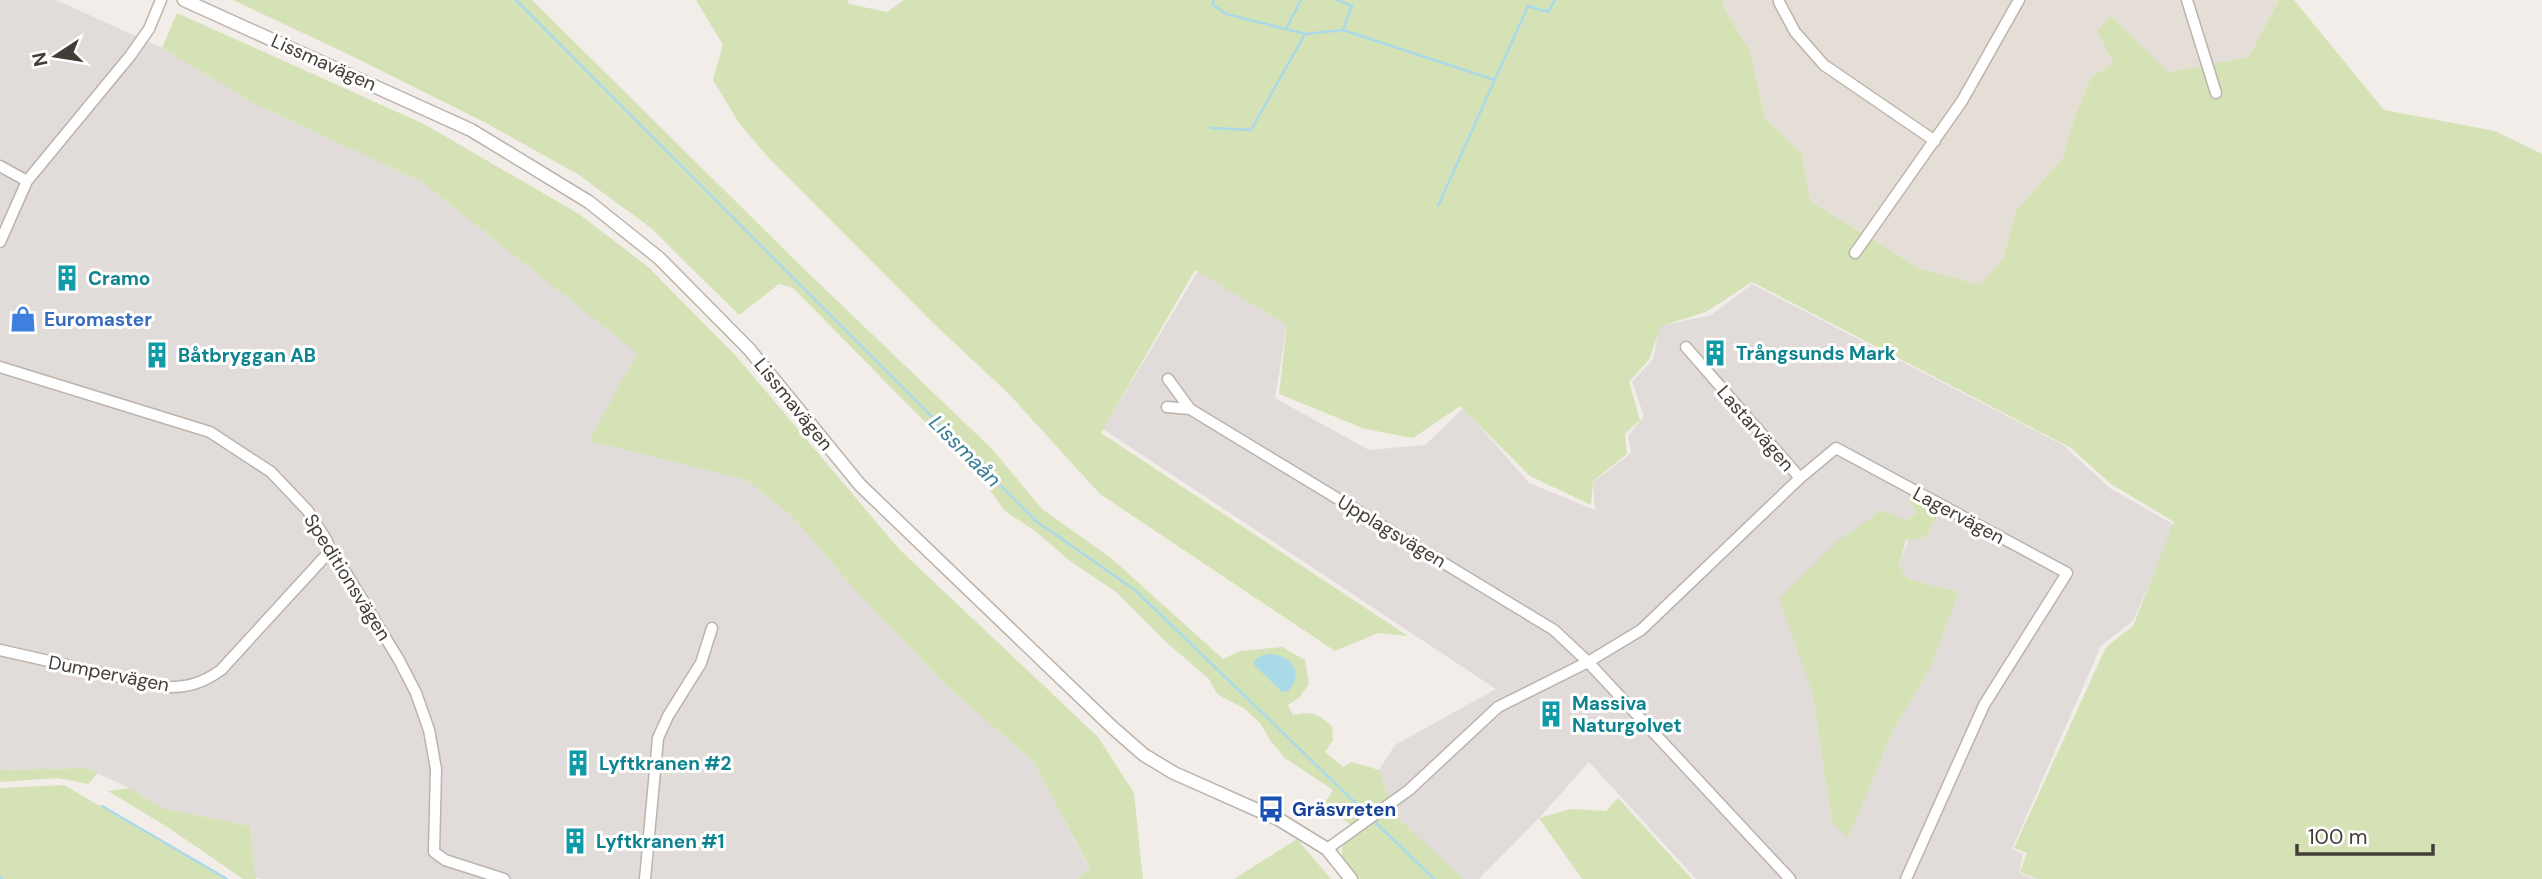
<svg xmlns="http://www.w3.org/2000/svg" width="2542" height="879" viewBox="0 0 2542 879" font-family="'DM Sans',sans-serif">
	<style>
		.residential { fill: #e5ded6 }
		.industrial { fill: #e1dcd9; fill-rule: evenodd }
		.green { fill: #d5e2b5 }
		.water { fill: #aad9e8 }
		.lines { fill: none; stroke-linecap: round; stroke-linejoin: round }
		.stream { stroke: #aad9e8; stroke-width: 2.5 }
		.minor-casing { stroke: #bcb3ab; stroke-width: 13 }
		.tertiary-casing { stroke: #bcb3ab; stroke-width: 15 }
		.minor { stroke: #fff; stroke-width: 10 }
		.tertiary { stroke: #fff; stroke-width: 12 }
		.labels { text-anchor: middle; stroke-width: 6; stroke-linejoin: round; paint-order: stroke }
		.street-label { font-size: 19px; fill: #443d37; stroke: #fff }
		.culture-label { font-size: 19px; font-weight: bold; fill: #0d838f; stroke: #fff; text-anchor: start }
		.shop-label { font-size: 19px; font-weight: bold; fill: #366cbe; stroke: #fff; text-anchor: start }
		.transit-label { font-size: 19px; font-weight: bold; fill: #164399; stroke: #fff; text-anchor: start }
		.water-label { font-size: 21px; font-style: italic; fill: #387e95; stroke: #fff }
	</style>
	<rect width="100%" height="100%" fill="#f2ede8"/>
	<path class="residential" d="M1722 0H2279L2249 57 2167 72 2111 16 2114 63 2091 77 2076 114 2062 159 2016 211 2003 259 1980 285 1918 268 1810 201 1802 154 1765 118 1750 52 1725 10Z"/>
	<path class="industrial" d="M0 0H56L162 48 255 104 422 182 638 353 589 441 746 480 792 516 856 591 946 685 1033 761 1090 869 1077 879H263L255 877 250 826 161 808 130 788 85 768 0 770Z
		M1198 271 1287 325 1275 398 1369 450 1425 445 1464 408 1529 483 1595 510 1593 482 1631 453 1628 436 1644 416 1632 382 1653 359 1660 326 1711 315 1752 284 2063 445 2111 489 2175 525 2133 621 2101 646 2012 849 2023 854 2019 873 2035 879H1696L1589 762 1539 818 1479 879H1464L1390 811 1389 798 1379 770 1395 745 1496 689 1103 429ZM1917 513 1899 566 1908 579 1959 592 1931 667 1893 731 1848 839 1832 822 1812 691 1906 520Z"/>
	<path class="green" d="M233 0H532L804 269 991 448 1042 509 1111 558 1223 659 1240 651 1282 647 1305 660 1309 683 1299 698 1288 705 1293 715C1312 711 1317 714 1332 726L1333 740 1325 752 1343 767 1352 762 1379 770 1389 798 1352 826 1324 804 1333 790 1285 758 1270 740 1261 724 1245 709 1217 694 1209 679 1165 641 1116 592 1070 561 1035 531 1005 511 983 481 793 288 779 284 739 315 651 228 579 175 486 123 356 58Z
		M696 0H847L849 4 887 12 904 0H1722L1725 10 1750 52 1765 118 1802 154 1810 201 1918 268 1980 285 2003 259 2016 211 2062 159 2076 114 2091 77 2114 63 2097 31 2111 16 2168 72 2249 57 2279 0H2294L2384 110 2495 131 2542 154V879H2037L2020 872 2027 853 2014 848 2106 647 2133 626 2174 522 2111 484 2071 448 1752 282 1706 312 1661 326 1649 360 1629 382 1640 420 1625 434 1627 454 1593 481 1591 505 1530 476 1460 406 1413 438 1365 429 1279 394 1287 325 1195 270 1101 433 1408 636 1378 633 1335 651 1100 494 1009 394 932 322 767 156 739 123 713 80 723 45Z
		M177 13 424 124 579 214 647 266 736 356 899 549 1098 737 1134 793 1143 879H1077L1090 868 1033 761 946 685 856 591 792 516 746 480 589 441 637 353 422 182 255 104 162 48Z
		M1914 494 1939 513 1926 537 1906 540 1899 566 1908 579 1959 592 1931 667 1893 731 1848 839 1832 822 1812 691 1779 599 1839 540 1882 510 1906 520 1917 513 1908 498Z
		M85 768 98 773 88 784 58 778 0 782V770Z
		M64 785 225 879H0V788Z
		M130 788 161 808 250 826 255 876 263 879 256 877V879H243L169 828 108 791Z
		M1618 798 1692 879H1582L1539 818 1571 809 1606 811Z
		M1390 811 1464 879H1358C1350 868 1338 859 1343 845Z
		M1297 839 1331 879H1234Z"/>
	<path class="water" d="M1267 654C1290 654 1306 672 1288 691L1282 692 1253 664 1257 658Z"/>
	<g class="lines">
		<path class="stream" d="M516 0 1036 521 1135 590 1369 816
			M1214 0 1212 4 1226 14 1305 34 1343 30 1495 80
			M1337 0 1352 6 1343 30
			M1286 29 1301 0
			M1211 128 1251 130 1305 34
			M1438 206 1528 6 1548 12 1555 0
			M102 806 227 879
			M1374 821 1434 879
			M0 877 2 879"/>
		<g class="minor-casing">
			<path id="minor" d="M2187 0 2216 93
				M1779 2 1795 32 1824 65 1935 141
				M0 166 27 181
				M0 242 27 181 130 56 149 29 161 0
				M1855 253 1962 101 2019 0
				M1686 347 1800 478
				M0 367 210 432 271 472 308 511 327 541 330 551 346 573 399 660 416 693 429 730 436 769 434 852 445 860 504 879
				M1168 379 1190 409 1554 630 1588 662 1790 879
				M1167 407 1190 409
				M0 650 164 687C187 688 203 683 221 670L330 551
				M1327 849 1409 790 1498 707 1588 662 1641 630 1800 478 1836 448 2067 573 1984 705 1906 879
				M645 879 658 738 668 716 701 663 712 628"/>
		</g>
		<g class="tertiary-casing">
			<path id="tertiary" d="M184 0 471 130 589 202 659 258 749 349 860 485 1112 727 1144 755 1174 773 1280 820 1327 849 1351 879"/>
		</g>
		<use href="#minor" class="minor"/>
		<use href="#tertiary" class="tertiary"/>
	</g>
	<defs>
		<g id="building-bare" transform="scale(2.1)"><path d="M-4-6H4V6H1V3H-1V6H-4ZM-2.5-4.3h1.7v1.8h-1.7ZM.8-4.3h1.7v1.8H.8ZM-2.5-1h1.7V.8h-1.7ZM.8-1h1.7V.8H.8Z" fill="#0f9aa8" stroke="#fff" stroke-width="2.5" paint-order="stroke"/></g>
		<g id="shop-bare" transform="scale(2.1)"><path d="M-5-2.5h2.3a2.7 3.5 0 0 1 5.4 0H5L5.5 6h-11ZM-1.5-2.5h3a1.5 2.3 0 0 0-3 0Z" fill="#3f7fe0" stroke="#fff" stroke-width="2.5" paint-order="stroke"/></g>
		<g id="bus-bare" transform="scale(2.1)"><path d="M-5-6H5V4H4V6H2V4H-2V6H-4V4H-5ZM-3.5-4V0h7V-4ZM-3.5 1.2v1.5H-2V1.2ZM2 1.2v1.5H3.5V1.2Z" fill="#1a4fb4" stroke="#fff" stroke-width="2.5" paint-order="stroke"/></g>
	</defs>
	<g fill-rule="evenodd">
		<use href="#building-bare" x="67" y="278"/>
		<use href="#shop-bare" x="23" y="319"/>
		<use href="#building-bare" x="1715" y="353"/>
		<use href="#building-bare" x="157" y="355"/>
		<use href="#building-bare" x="1551" y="714"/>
		<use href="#building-bare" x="578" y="763"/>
		<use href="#bus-bare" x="1271" y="809"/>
		<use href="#building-bare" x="575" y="841"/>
	</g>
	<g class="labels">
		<g class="street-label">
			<text transform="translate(324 62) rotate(24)" y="7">Lissmavägen</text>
			<text transform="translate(794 404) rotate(51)" y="7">Lissmavägen</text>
			<text transform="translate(1756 428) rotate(49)" y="7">Lastarvägen</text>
			<text transform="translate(1959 515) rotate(28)" y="7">Lagervägen</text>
			<text transform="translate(1392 531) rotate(31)" y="7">Upplagsvägen</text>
			<text transform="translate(348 577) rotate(58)" y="7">Speditionsvägen</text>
			<text transform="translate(109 673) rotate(11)" y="7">Dumpervägen</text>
		</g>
		<g class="culture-label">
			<text x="88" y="285">Cramo</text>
			<text x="1736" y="360">Trångsunds Mark</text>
			<text x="178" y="362">Båtbryggan AB</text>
			<text x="1572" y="710">Massiva<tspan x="1572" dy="22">Naturgolvet</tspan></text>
			<text x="599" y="770">Lyftkranen #2</text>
			<text x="596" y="848">Lyftkranen #1</text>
		</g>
		<g class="shop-label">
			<text x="44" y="326">Euromaster</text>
		</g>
		<g class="transit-label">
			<text x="1292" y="816">Gräsvreten</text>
		</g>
		<g class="water-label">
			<text transform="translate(965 451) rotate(45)" y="7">Lissmaån</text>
		</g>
	</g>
	<g transform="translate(56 56) rotate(258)" stroke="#ffffff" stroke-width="5" paint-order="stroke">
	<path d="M0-5L12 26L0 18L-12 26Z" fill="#443d37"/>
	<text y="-10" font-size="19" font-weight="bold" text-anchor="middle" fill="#443d37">N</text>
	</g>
	<path d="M2297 844v10h136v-10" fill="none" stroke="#443d37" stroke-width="3.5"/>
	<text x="2308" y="844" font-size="21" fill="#443d37" stroke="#ffffff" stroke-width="5" paint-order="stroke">100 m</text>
</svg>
